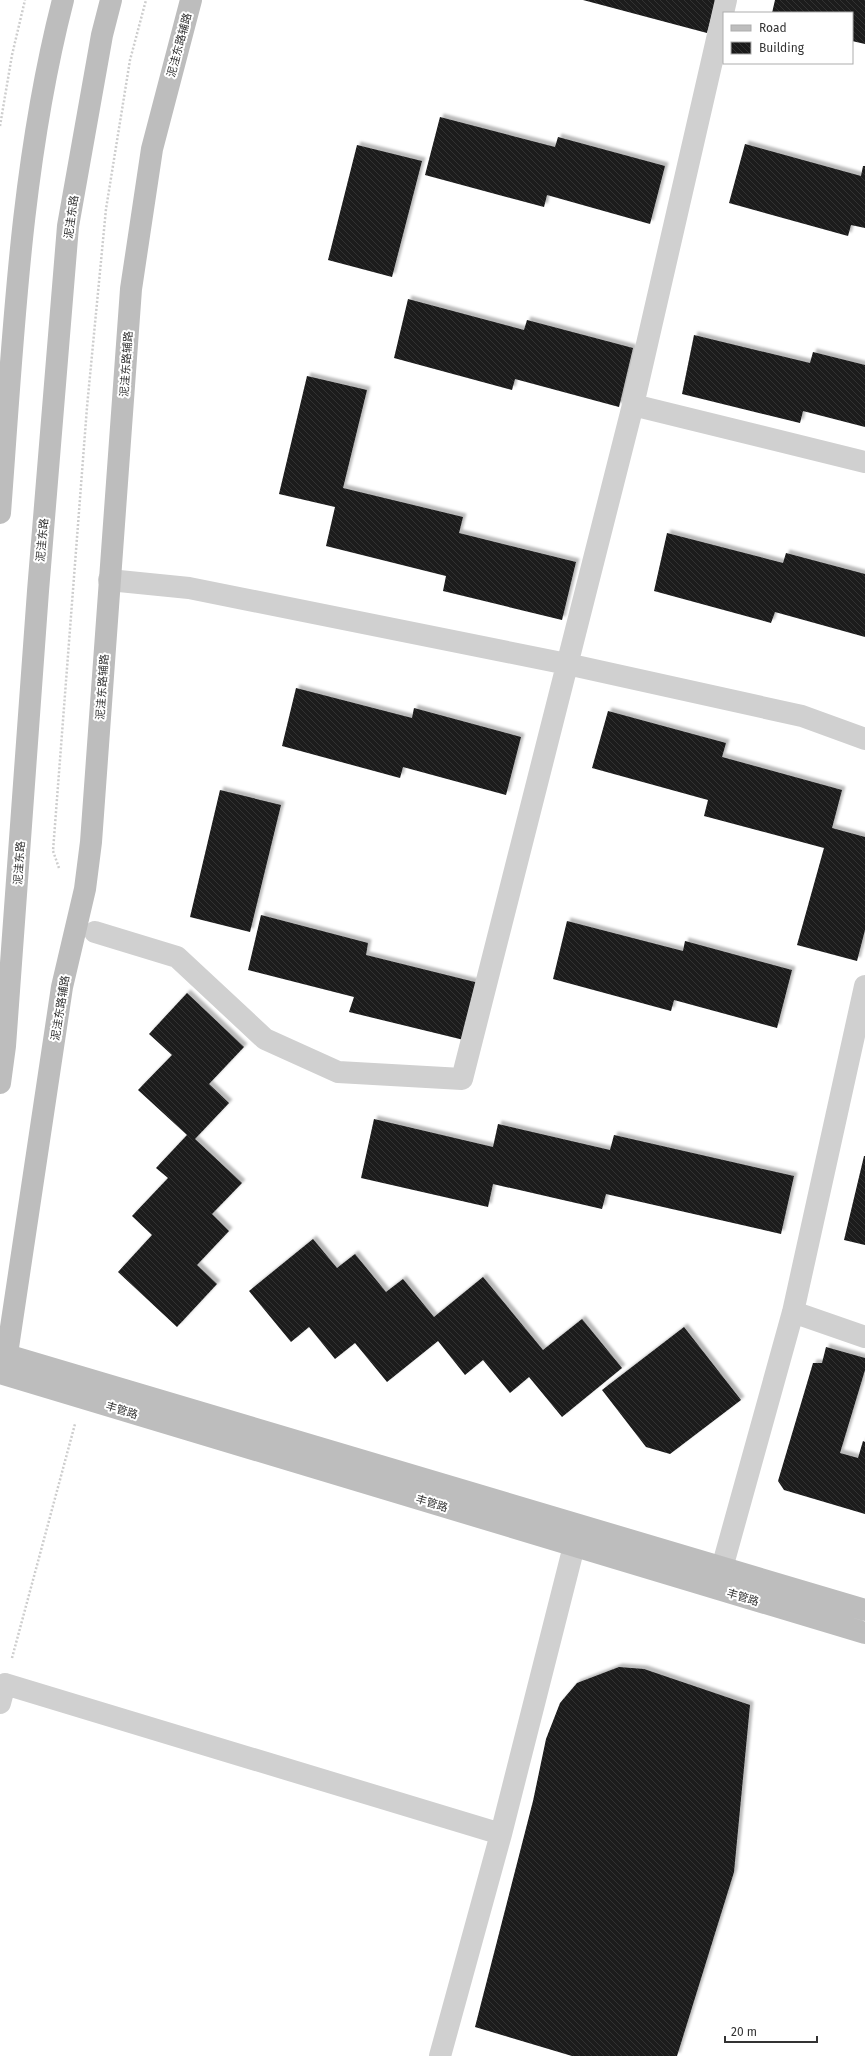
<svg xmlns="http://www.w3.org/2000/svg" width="865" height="2056" viewBox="0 0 865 2056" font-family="'Fira Sans','Noto Sans SC',sans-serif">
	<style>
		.building { fill: url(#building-back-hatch); filter: url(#shadow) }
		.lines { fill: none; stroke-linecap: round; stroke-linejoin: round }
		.path { stroke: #cdcdcd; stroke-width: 2.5; stroke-dasharray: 2 2; stroke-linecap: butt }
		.street { stroke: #d0d0d0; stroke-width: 22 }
		.secondary { stroke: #bdbdbd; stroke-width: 22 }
		.labels { text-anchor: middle; stroke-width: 4; stroke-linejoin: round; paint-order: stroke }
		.street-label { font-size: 11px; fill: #333; stroke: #fff }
	</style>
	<defs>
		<pattern id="building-back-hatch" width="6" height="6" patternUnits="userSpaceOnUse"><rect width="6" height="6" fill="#1a1a1a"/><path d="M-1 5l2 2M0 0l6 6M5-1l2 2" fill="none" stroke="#333"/></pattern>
		<filter id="shadow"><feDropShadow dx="3.5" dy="-3.5" stdDeviation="1" flood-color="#0004"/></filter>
	</defs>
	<rect width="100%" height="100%" fill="#fff"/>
	<path class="building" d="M583 0H716L707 33Z
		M775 0H865V44L852 41V13H772Z
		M440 117 555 147 558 137 665 166 650 224 547 195 544 207 425 175Z
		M745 144 861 176 863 166H865V228L851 225 848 236 729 203Z
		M357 145 422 161 392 277 328 260Z
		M408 299 524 330 527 320 633 348 619 407 515 379 512 390 394 358Z
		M694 335 810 363 813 352 865 365V427L803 411 800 423 682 394Z
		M307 376 367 390 343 488 463 517 459 533 576 562 562 620 443 591 446 576 326 546 335 507 279 494Z
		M667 533 783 563 786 553 865 574V637L775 612 771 623 654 591Z
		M296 688 412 718 414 708 521 737 506 795 403 767 400 778 282 746Z
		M608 711 726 743 722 757 842 790 832 828 865 837V930L857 961 797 945 824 848 704 816 708 800 592 768Z
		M220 790 281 805 250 932 190 917Z
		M261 915 368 943 366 955 483 984 468 1041 349 1012 354 997 248 970Z
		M567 921 683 951 685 941 792 970 777 1028 674 1000 671 1011 553 979Z
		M187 993 244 1047 209 1084 229 1103 195 1139 242 1183 212 1214 229 1231 197 1265 217 1284 177 1327 118 1272 152 1235 132 1216 168 1178 156 1168 187 1135 138 1090 172 1055 149 1034Z
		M374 1119 493 1147 498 1124 610 1150 614 1135 794 1176 781 1234 606 1194 602 1209 493 1184 488 1207 361 1178Z
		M864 1156H865V1245L844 1240Z
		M313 1239 337 1268 355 1254 386 1292 403 1279 434 1317 483 1277 543 1350 582 1319 622 1368 562 1417 529 1377 510 1393 483 1360 465 1375 438 1341 387 1382 355 1343 335 1359 309 1327 291 1342 249 1291Z
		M684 1327 741 1400 670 1454 646 1447 602 1390Z
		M826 1347 865 1358V1370L840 1453 858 1458 863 1441 865 1442V1514L784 1490 778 1481 813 1363H822Z
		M619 1667 644 1669 750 1705 734 1872 677 2056H572L475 2027 533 1801 546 1739 560 1703 577 1683Z"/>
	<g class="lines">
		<path class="path" d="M0 126 12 55 25 0
			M59 868 53 851 87 407 106 209 130 60 146 0
			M12 1658 75 1424"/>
		<path class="street" d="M633 405 865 462
			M109 580 189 588 567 664 802 716 865 739
			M95 932 177 957 265 1039 338 1072 462 1079 633 405 726 0
			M793 1312 865 1337
			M717 1586 793 1312 865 986
			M0 1703 5 1684 501 1834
			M440 2056 501 1834 574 1546"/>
		<path class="secondary" d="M0 513C13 342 20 167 63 0
			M0 1083 5 1046 38 591 68 226 102 35 111 0
			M0 1353 865 1610
			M0 1373 865 1633
			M4 1374 62 987 85 889 91 842 131 289 152 149 191 0"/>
	</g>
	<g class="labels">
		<g class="street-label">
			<text transform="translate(179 45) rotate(-75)" y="4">泥洼东路辅路</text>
			<text transform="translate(71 217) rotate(-82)" y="4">泥洼东路</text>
			<text transform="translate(126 364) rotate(-86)" y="4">泥洼东路辅路</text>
			<text transform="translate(42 540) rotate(-85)" y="4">泥洼东路</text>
			<text transform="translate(102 687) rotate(-86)" y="4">泥洼东路辅路</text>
			<text transform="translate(19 863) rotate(-86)" y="4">泥洼东路</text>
			<text transform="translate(60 1008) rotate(-81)" y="4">泥洼东路辅路</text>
			<text transform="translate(122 1410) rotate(17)" y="4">丰管路</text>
			<text transform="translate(432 1503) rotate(17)" y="4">丰管路</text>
			<text transform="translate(743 1597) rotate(17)" y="4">丰管路</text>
		</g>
	</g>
	<rect x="723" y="12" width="130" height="52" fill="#ffffff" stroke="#adadad"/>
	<rect x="731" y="25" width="20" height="6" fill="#bdbdbd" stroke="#adadad"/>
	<text x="759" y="32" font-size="12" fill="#333333">Road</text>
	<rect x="731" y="42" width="20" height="12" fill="url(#building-back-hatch)" stroke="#adadad"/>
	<text x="759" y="52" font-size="12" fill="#333333">Building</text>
	<path d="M725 2036v6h92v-6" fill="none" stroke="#333333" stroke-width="2"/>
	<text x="731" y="2036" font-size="12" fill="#333333" stroke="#ffffff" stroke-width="3" paint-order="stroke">20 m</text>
</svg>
